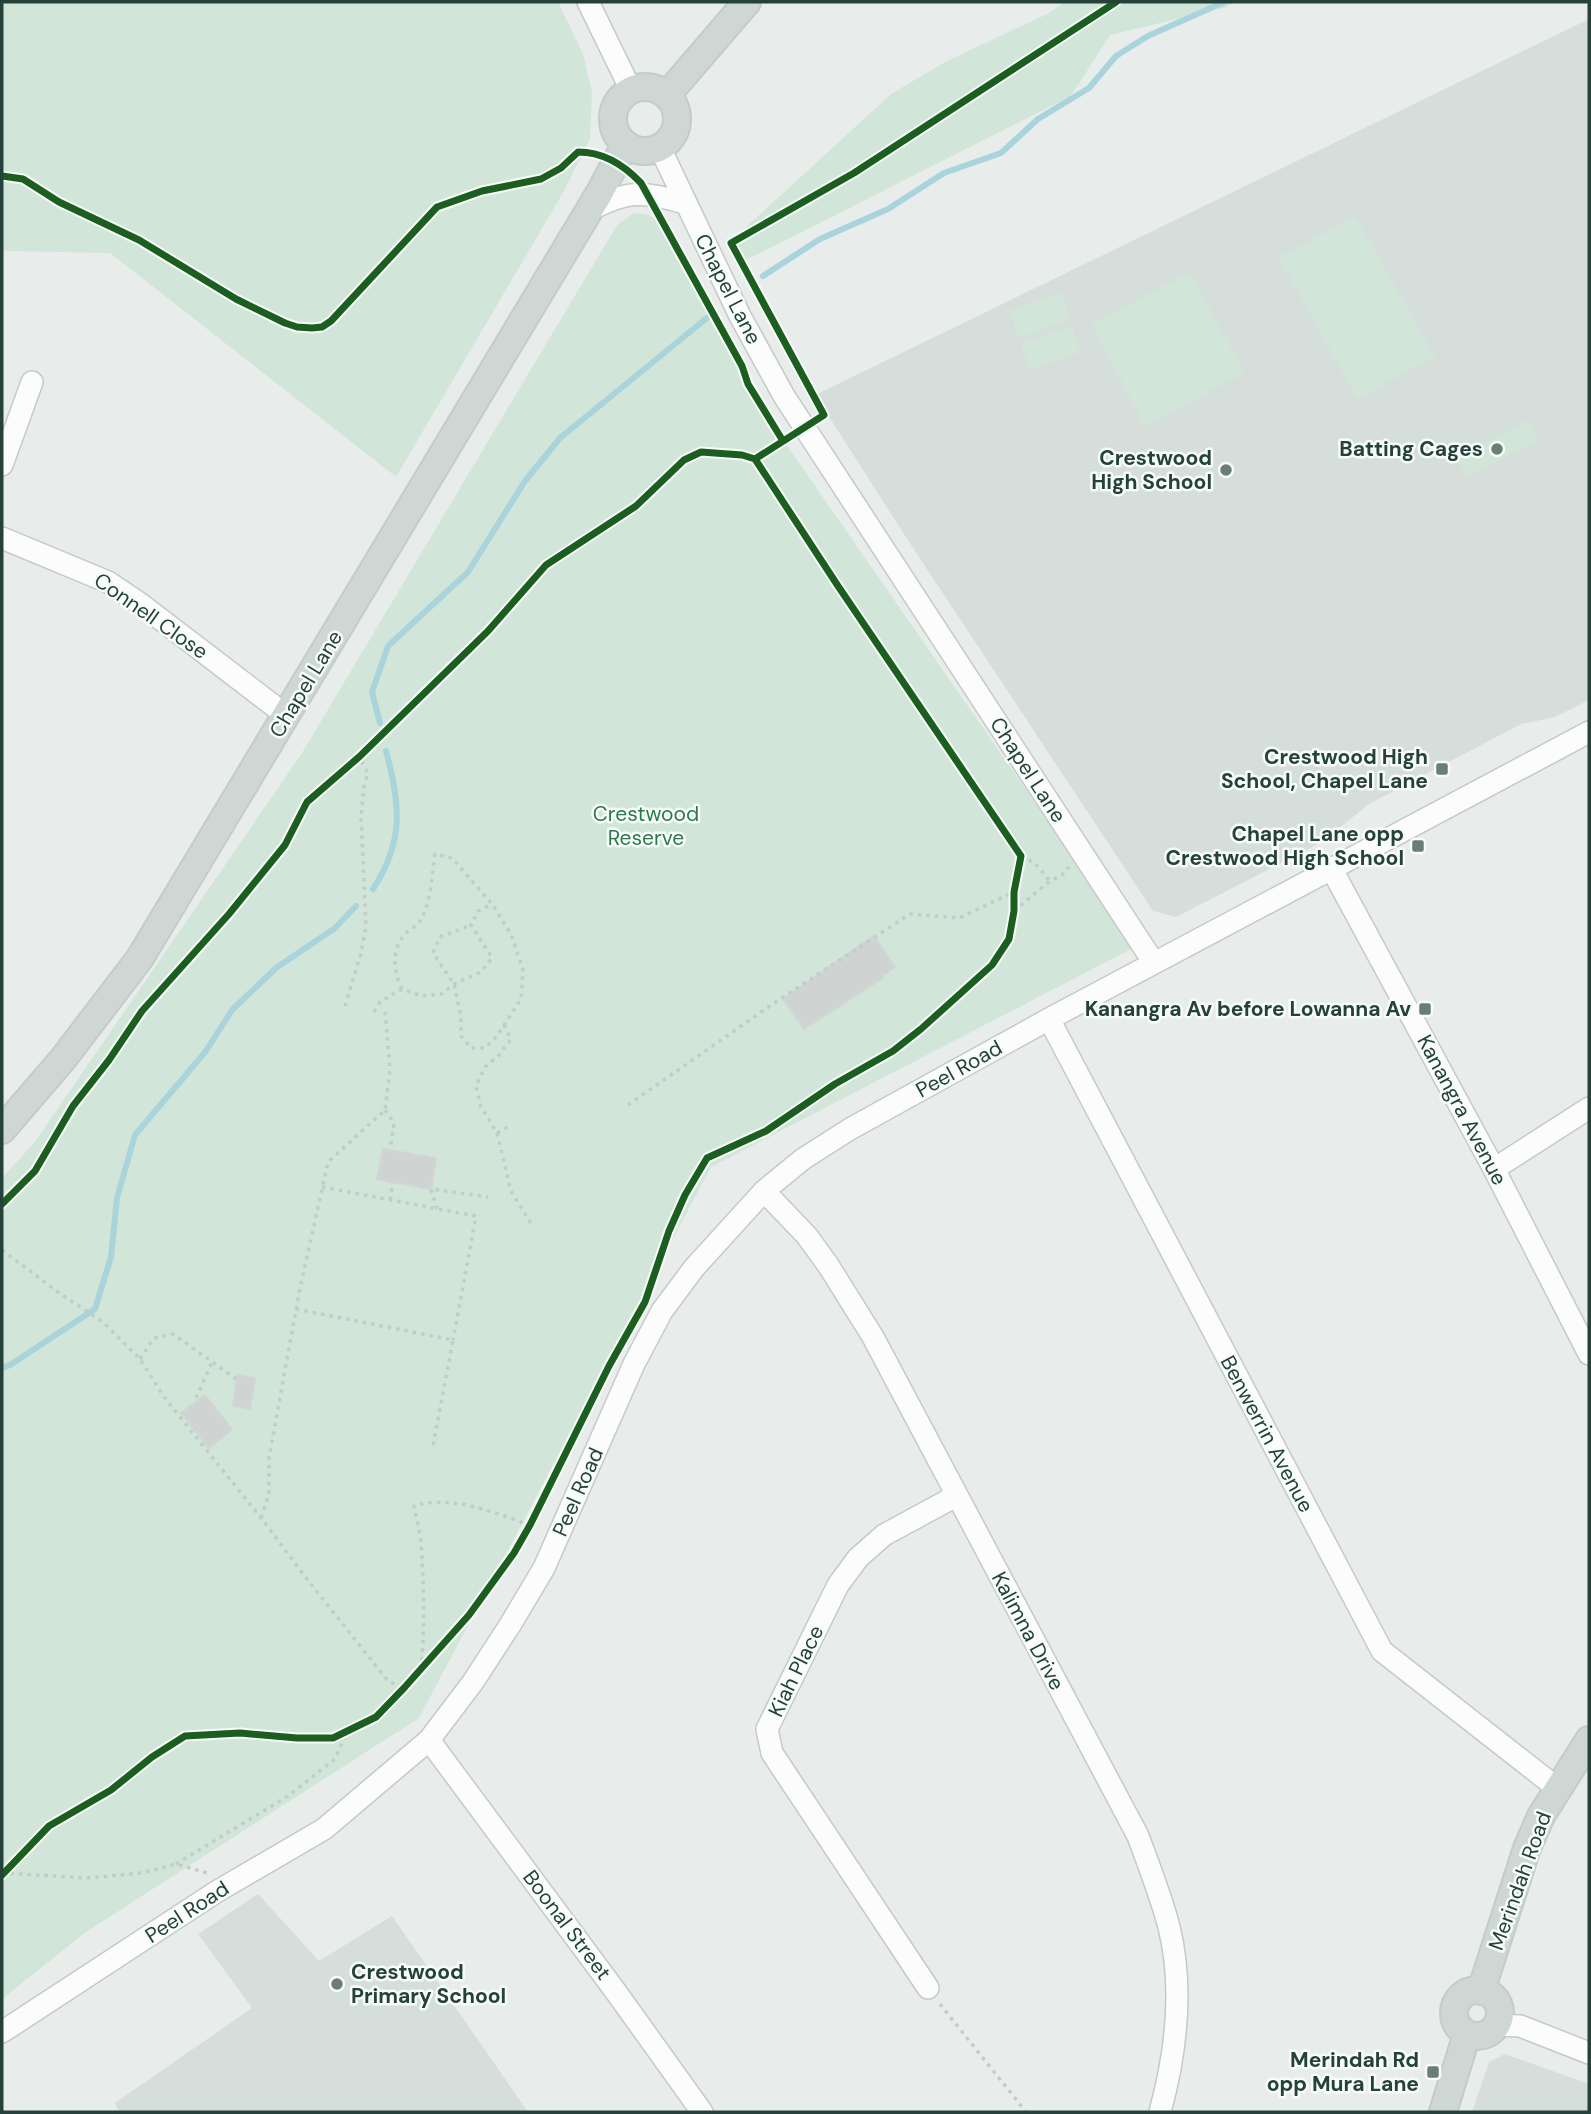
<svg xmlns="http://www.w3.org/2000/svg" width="1591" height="2114" viewBox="0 0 1591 2114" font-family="'DM Sans',sans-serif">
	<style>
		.built { fill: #d6dedb }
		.green { fill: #d1e6d8 }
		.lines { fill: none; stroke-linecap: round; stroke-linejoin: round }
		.stream { stroke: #a9d4db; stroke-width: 6 }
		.building { fill: #cfd4d2; stroke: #d1d6d4; stroke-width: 2 }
		.minor-casing { stroke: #c5cac8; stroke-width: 24 }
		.major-casing { stroke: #c3ccc9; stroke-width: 30 }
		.path { stroke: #c3ccca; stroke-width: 3.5; stroke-dasharray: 3.5 5; stroke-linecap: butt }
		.minor { stroke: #fcfcfc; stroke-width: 21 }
		.major { stroke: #cfd7d5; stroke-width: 26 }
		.cycleway-casing { stroke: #f7fbf9; stroke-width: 11 }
		.cycleway { stroke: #1b5e20; stroke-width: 7 }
		.poi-dot { fill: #697e78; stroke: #f7fbf9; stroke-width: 2.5 }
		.labels { text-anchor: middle; stroke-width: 5; stroke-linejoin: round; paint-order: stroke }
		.street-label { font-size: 21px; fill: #24423a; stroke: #f7fbf9 }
		.poi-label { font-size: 21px; font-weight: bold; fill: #24423a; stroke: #f7fbf9; text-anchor: end }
		.park-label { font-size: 21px; fill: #2d7a4b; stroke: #f7fbf9 }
	</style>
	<rect width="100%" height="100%" fill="#e8edeb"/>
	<path class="built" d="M1589 19V700L1555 717 1521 724 1369 804 1322 842 1176 917 1153 911 911 545 815 395Z
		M258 1894 319 1961 392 1916 528 2112H119L115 2103 252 2008 198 1934Z
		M1505 2054 1589 2084V2112H1472L1489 2062Z"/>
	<path class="green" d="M2 2H558L583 54 592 92 590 139 564 191 396 477 110 253 2 251Z
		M1065 2H1235L1227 7 1110 35 1071 96 742 262 733 239 891 94 945 62 1049 13Z
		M634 213 648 215 665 224 777 431 1135 947 711 1167 419 1718 86 1932 2 1999V1178L34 1143 302 753 617 225Z
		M1355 217 1435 356 1357 399 1279 257Z
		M1190 272 1244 373 1145 426 1092 324Z
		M1061 293 1070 319 1019 338 1009 311Z
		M1072 326 1080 352 1030 370 1021 344Z
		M1527 421 1538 440 1467 476 1456 458Z"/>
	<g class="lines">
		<path class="stream" d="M763 276 820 239 888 209 944 173 1001 153 1038 119 1089 88 1116 56 1148 36 1224 2
			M380 723 372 692 388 646 468 572 525 481 560 438 708 317
			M373 889C405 840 400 804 386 751
			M2 1368 10 1365 95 1309 111 1257 117 1198 135 1135 206 1051 232 1010 276 968 335 928 356 906"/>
	</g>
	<path class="building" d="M874 936 895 967 882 976 883 978 804 1029 783 999Z
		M383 1149 436 1158 431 1189 377 1179Z
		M237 1375 255 1378 250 1409 233 1406Z
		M205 1395 232 1429 209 1448 181 1413Z"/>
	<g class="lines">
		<g class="minor-casing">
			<path id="minor" d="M588 2 631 90
				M660 148 740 316 784 396 1154 963
				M590 210C630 189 643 192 685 203
				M2 465 32 382
				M2 538 108 582 142 605 287 716
				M1331 868 1494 1169 1589 1354
				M1049 1019 1382 1651 1557 1788
				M1494 1169 1589 1108
				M764 1191 807 1236 828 1265 873 1337 1138 1836C1149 1866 1161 1896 1169 1927 1184 1988 1176 2053 1160 2112
				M429 1740 616 1992 702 2112
				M928 1988 772 1753 767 1729 838 1585 858 1558 884 1535 956 1496
				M1497 2025 1520 2026 1589 2053
				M2 2032 216 1892 324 1829 429 1740 473 1682 510 1625 544 1568 634 1364 662 1311 694 1268 764 1191 803 1159 850 1129 1049 1019 1589 732"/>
		</g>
		<g class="major-casing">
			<path id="major" d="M613 119a32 32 0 1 1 64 0a32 32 0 1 1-64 0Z
				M667 95 747 2
				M2 1130 63 1059 140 958 599 194 625 145
				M1454 2013a23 23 0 1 1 46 0a23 23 0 1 1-46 0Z
				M1481 1991 1527 1848 1541 1816 1589 1740
				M1443 2112 1467 2034"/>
		</g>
		<path class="path" d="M1021 856 1035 863 1050 881
			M1014 911 1050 881 1062 875 1069 867
			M402 989C393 971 391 949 406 933 409 929 416 927 419 923 431 905 432 874 435 854L452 858 492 904 511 934 523 970 521 999 497 1036 485 1048H471L461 1036V1017L454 984 433 953 440 937 471 925
			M345 1006 361 953 366 927 361 816 364 787 368 773 359 757
			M374 1012 380 1002 402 989 421 996 442 994 454 984 481 972 492 958 471 925 478 911 492 904
			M504 1025 511 1039 499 1055 485 1067 476 1086 481 1107 497 1133 511 1191 533 1227
			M628 1105 777 1001 910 914 959 918 1014 892
			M385 1110 394 1123 390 1150
			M497 1133 509 1126
			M322 1187 476 1216 453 1340
			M390 1200 393 1182
			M437 1209 431 1189 488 1197
			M2 1250 62 1295 103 1322 140 1359 164 1397 261 1518 307 1579 388 1681 404 1688
			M296 1309 453 1340 433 1446
			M140 1359 154 1338 173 1334 236 1379
			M196 1398 212 1362
			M261 1518 269 1494V1458L299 1293 328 1162 385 1110 390 1070 385 1010
			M421 1669C425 1625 424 1588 421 1543 420 1531 416 1518 414 1506 451 1494 495 1513 530 1525
			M176 1864 288 1796 335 1759 347 1731
			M2 1873 87 1878 142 1873 176 1864 207 1873
			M940 2004 1026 2112"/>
		<use href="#minor" class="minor"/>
		<use href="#major" class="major"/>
		<g class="cycleway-casing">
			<path id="cycleway" d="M2 176 23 179 59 202 139 240 236 299 285 323 297 327 312 328 322 327 331 321 437 207 482 191 541 179 561 168 578 152C603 152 624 165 641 183L742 366 748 384 783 441
				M2 1204 35 1171 73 1106 109 1060 142 1011 229 914 285 845 307 802 359 757 488 631 546 565 636 506 684 460 701 452 742 455 755 459 824 415 731 243 854 173 1116 2
				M2 1875 49 1826 111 1790 152 1757 185 1736 240 1733 297 1738H333L376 1717 404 1688 469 1615 514 1553 530 1525 609 1366 645 1302 669 1231 685 1195 707 1158 766 1131 835 1084 893 1051 921 1029 992 965 1009 939 1014 911V892L1021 856 838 586 755 459"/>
		</g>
		<use href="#cycleway" class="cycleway"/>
	</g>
	<g class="poi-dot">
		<circle cx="1497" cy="449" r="7"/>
		<circle cx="1226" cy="470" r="7"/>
		<rect x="1435" y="762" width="14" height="14" rx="3.5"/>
		<rect x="1411" y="839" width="14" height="14" rx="3.5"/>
		<rect x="1418" y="1002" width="14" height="14" rx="3.5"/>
		<circle cx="337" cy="1984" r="7"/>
		<rect x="1426" y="2065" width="14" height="14" rx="3.5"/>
	</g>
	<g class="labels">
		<g class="street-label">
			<text transform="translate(728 289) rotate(63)" y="7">Chapel Lane</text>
			<text transform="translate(151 616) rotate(35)" y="7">Connell Close</text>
			<text transform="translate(306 684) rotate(-59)" y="7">Chapel Lane</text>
			<text transform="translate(1028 770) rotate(57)" y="7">Chapel Lane</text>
			<text transform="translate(959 1069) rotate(-29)" y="7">Peel Road</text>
			<text transform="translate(1462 1110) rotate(62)" y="7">Kanangra Avenue</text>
			<text transform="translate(1267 1434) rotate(62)" y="7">Benwerrin Avenue</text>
			<text transform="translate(578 1492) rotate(-66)" y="7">Peel Road</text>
			<text transform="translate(1028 1631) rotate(62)" y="7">Kalimna Drive</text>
			<text transform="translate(796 1671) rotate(-64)" y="7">Kiah Place</text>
			<text transform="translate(1520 1881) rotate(-70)" y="7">Merindah Road</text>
			<text transform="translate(187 1912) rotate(-33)" y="7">Peel Road</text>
			<text transform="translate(567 1925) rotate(53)" y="7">Boonal Street</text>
		</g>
		<g class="poi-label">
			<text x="1483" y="456">Batting Cages</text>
			<text x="1212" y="465">Crestwood<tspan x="1212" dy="24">High School</tspan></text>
			<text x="1428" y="764">Crestwood High<tspan x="1428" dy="24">School, Chapel Lane</tspan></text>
			<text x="1404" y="841">Chapel Lane opp<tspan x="1404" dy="24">Crestwood High School</tspan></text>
			<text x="1411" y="1016">Kanangra Av before Lowanna Av</text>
			<text x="351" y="1979" text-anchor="start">Crestwood<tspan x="351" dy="24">Primary School</tspan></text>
			<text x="1419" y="2067">Merindah Rd<tspan x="1419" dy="24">opp Mura Lane</tspan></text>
		</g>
		<g class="park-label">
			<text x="646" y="821">Crestwood<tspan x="646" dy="24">Reserve</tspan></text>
		</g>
	</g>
	<rect width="1591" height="2114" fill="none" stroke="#24423a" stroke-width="7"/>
</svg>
